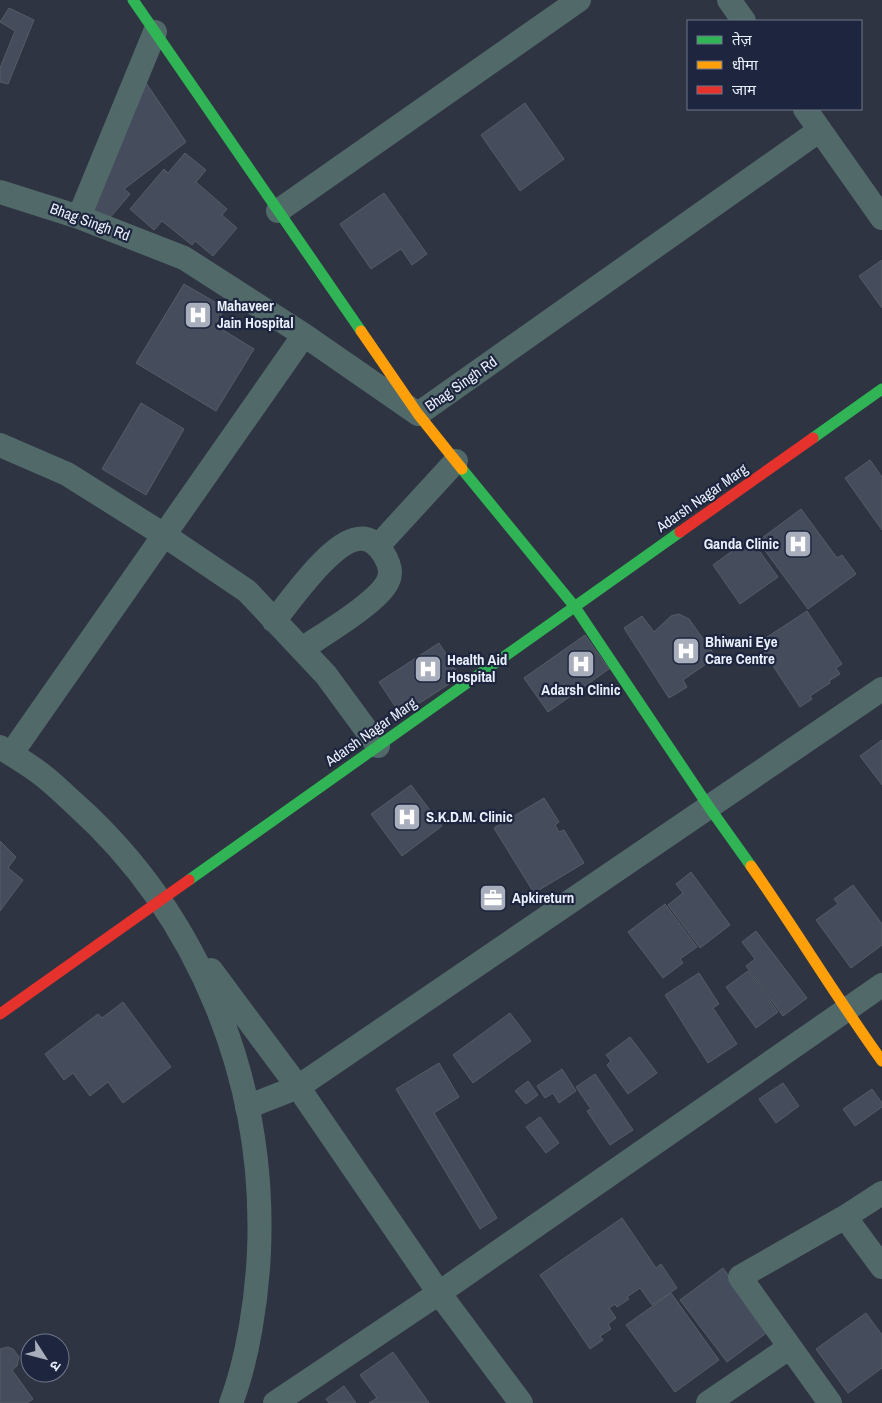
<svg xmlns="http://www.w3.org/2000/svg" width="882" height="1403" viewBox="0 0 882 1403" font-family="'Archivo Narrow','Noto Sans Devanagari',sans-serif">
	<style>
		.building { fill: #454c5c; stroke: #575c67 }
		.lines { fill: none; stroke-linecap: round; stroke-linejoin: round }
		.street { stroke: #52696a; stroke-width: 24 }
		.fast { stroke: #30b455; stroke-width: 11 }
		.slow { stroke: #ff9f0a; stroke-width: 11 }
		.jam { stroke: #e5322d; stroke-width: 11 }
		.labels { text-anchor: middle; stroke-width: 4.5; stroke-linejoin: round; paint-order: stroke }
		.street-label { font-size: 15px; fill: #eaeffc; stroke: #1d263e }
		.poi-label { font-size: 15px; font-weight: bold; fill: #eaeffc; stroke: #1d263e; text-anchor: start }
	</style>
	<rect width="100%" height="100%" fill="#2e3441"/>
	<path class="building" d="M9 8 34 20 8 84 0 82V68L15 31 0 22Z
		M144 80 186 142 124 189 130 194 103 226 87 217Z
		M525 103 564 159 520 191 481 135Z
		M185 153 206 170 196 182 227 209 222 215 237 228 213 256 195 241 192 245 162 221 154 230 130 209 164 169 168 173Z
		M384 193 427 254 412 265 401 249 371 269 340 224Z
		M882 260V308L859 276Z
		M184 284 225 308 215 325 254 349 216 411 136 363Z
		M141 403 184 429 146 495 102 469Z
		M870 460 882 477V530L845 478Z
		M801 509 837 558 842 555 856 574 808 609 758 541Z
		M750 538 778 577 740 604 713 565Z
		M807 611 842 664 836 668 840 674 829 681 830 683 810 696 812 699 800 707 758 643Z
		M679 614 689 619 716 657 683 680 687 687 669 698 624 628 642 616 654 632 671 616Z
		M585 635 609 669 548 712 524 678Z
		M439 643 460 677 401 715 379 682Z
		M882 740V785L860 756Z
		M411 785 442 826 402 856 371 814Z
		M544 798 559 822 555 825 559 832 564 830 584 863 534 893 494 828Z
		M0 841 16 857 8 868 23 880 0 911Z
		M691 872 730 925 700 948 668 905 683 893 676 884Z
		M853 885 882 924V945L851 968 816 920 838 904 834 899Z
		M665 904 697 947 680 959 683 963 663 978 628 932Z
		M756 931 807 998 783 1016 746 966 755 959 742 942Z
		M748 971 778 1012 756 1028 726 987Z
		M699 973 719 1004 713 1008 737 1044 708 1063 665 995Z
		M123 1002 171 1067 123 1103 108 1082 90 1096 73 1073 64 1080 45 1054 98 1014 102 1018Z
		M510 1013 531 1041 473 1083 453 1055Z
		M630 1037 657 1073 628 1094 607 1065 611 1061 606 1055Z
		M439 1063 459 1097 434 1113 497 1218 480 1229 396 1089Z
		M562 1069 576 1091 559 1103 553 1093 545 1098 537 1086Z
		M595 1074 633 1130 610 1145 587 1111 591 1109 576 1087Z
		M528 1081 538 1095 526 1104 515 1091Z
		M783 1083 799 1106 776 1123 759 1099Z
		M872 1089 882 1103V1107L855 1126 843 1109Z
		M540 1117 559 1143 546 1153 526 1127Z
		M622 1218 656 1268 661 1264 677 1288 652 1305 640 1288 627 1297 629 1299 617 1307 615 1304 609 1308 616 1318 608 1324 611 1329 600 1336 603 1340 590 1349 540 1275Z
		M723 1268 769 1331 727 1362 680 1300Z
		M671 1293 719 1360 675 1392 626 1325Z
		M866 1313 882 1335V1368L848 1393 816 1349Z
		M8 1347 13 1349 19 1357 17 1366 12 1370 33 1399 27 1403H0V1349Z
		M393 1352 429 1403H369L377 1398 360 1375Z
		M344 1386 356 1403H329L326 1399Z"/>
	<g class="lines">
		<path class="street" d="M729 0 744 21
			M805 109 882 218
			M0 192 79 217 184 258 304 335 418 414 820 130
			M278 211 579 0
			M79 217 155 32
			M0 445 67 474 164 535 247 591 326 675 378 746
			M378 546 456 461
			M274 621C291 600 331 542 358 539 369 537 377 544 383 553 388 561 393 571 388 581 379 602 322 635 302 649
			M0 747C14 756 28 764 41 774 53 783 64 794 75 804 201 917 266 1083 259 1251 257 1298 248 1359 231 1403
			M11 754 304 335
			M211 970 298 1087 439 1293 521 1403
			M247 1107 298 1087 882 689
			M845 1217 882 1267
			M275 1403 439 1293 882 985
			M708 1403 790 1347
			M830 1403 740 1277 845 1217 882 1193"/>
		<path class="fast" d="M133 0 361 331
			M813 438 882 389
			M462 469 575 607 709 807 751 866
			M189 880 680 532"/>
		<path class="slow" d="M361 331 418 414 462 469
			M751 866C796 930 836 997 882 1061"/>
		<path class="jam" d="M680 532 813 438
			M0 1014 189 880"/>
	</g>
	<defs>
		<g id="hospital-square" transform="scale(1.4375)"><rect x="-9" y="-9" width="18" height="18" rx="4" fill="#a8aebb" stroke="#1d263e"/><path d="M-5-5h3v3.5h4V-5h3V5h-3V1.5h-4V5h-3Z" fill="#fff"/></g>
		<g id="office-square" transform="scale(1.4375)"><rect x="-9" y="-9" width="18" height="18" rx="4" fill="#a8aebb" stroke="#1d263e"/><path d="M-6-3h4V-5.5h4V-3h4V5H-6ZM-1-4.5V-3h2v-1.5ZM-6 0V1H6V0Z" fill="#fff"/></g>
	</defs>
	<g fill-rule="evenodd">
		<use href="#hospital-square" x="198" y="315"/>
		<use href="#hospital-square" x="798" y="544"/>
		<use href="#hospital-square" x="686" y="651"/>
		<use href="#hospital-square" x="581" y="664"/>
		<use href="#hospital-square" x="428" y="669"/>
		<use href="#hospital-square" x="407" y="817"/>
		<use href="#office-square" x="493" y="898"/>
	</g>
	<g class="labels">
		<g class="street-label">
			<text transform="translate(90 222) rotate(20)" y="5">Bhag Singh Rd</text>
			<text transform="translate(461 384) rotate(-35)" y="5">Bhag Singh Rd</text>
			<text transform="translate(702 498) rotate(-35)" y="5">Adarsh Nagar Marg</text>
			<text transform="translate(371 732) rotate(-35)" y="5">Adarsh Nagar Marg</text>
		</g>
		<g class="poi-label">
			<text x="217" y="311">Mahaveer<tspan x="217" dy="17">Jain Hospital</tspan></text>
			<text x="779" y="549" text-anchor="end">Ganda Clinic</text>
			<text x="705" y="647">Bhiwani Eye<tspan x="705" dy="17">Care Centre</tspan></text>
			<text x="447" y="665">Health Aid<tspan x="447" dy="17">Hospital</tspan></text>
			<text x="581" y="695" text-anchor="middle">Adarsh Clinic</text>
			<text x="426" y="822">S.K.D.M. Clinic</text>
			<text x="512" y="903">Apkireturn</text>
		</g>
	</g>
	<rect x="687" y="20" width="175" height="90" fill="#1d263e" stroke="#6f768a"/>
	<rect x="697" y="36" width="25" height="8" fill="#30b455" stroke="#6f768a"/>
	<text x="732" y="45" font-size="15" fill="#eaeffc">तेज़</text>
	<rect x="697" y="61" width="25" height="8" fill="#ff9f0a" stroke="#6f768a"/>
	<text x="732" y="70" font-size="15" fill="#eaeffc">धीमा</text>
	<rect x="697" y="86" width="25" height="8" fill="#e5322d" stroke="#6f768a"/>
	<text x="732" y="95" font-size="15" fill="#eaeffc">जाम</text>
	<g transform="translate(45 1358) rotate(126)"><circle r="24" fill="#1d263e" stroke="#6f768a"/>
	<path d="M0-4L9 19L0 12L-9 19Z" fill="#a8aebb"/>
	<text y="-8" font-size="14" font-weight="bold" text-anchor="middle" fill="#eaeffc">उ</text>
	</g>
</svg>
